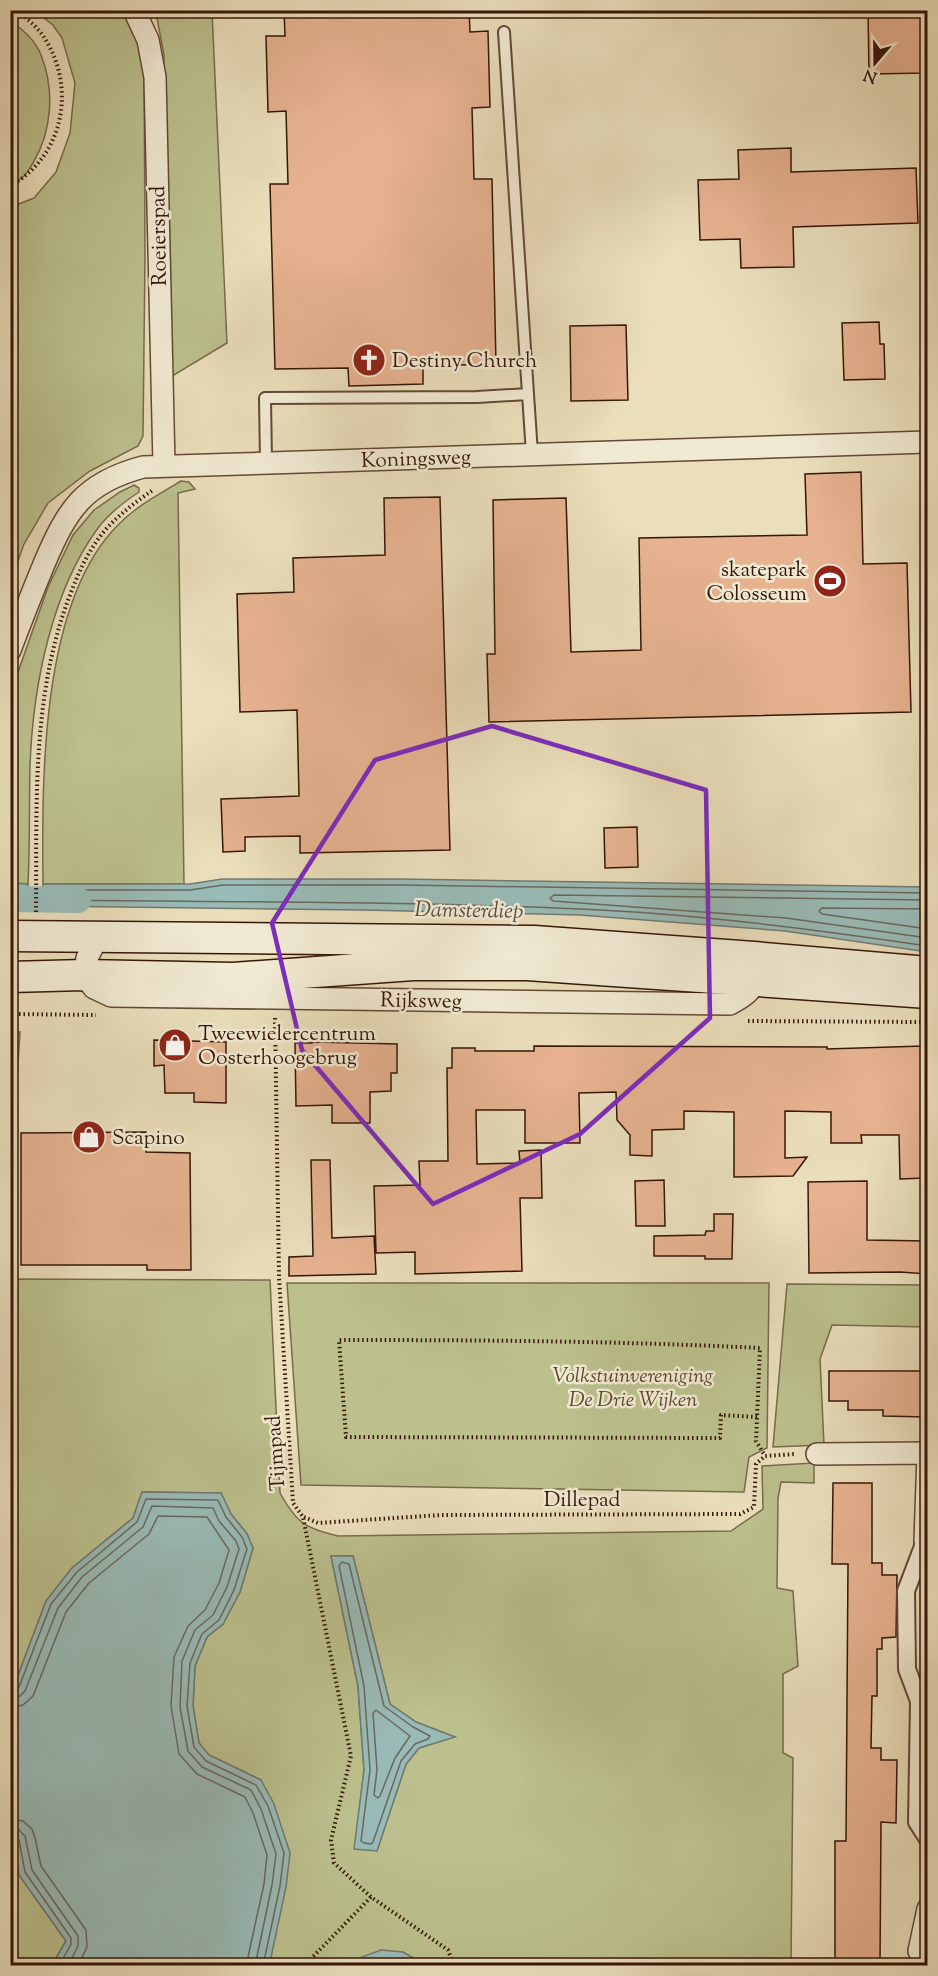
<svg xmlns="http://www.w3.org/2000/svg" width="938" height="1976" viewBox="0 0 938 1976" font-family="'Sorts Mill Goudy',serif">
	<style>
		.green { fill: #bbc08d; stroke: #786b4a; stroke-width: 1.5; fill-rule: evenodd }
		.water { fill: #99bbb7; stroke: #717971; stroke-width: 1.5 }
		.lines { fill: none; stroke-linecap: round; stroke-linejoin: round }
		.shore { stroke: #68685f; stroke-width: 1.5 }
		.canal { stroke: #99bbb7; stroke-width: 26 }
		.building { fill: #e6b290; stroke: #361607; stroke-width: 1.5 }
		.service-casing { stroke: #634834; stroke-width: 14 }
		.pedestrian-casing { stroke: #634834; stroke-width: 20 }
		.minor-casing { stroke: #634834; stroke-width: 24 }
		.secondary-casing { stroke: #361607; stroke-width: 33 }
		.path { stroke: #361607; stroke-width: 4; stroke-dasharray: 1.5 3; stroke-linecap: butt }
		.service { stroke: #f1ead3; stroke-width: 10 }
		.pedestrian { stroke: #f1ead3; stroke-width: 16 }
		.minor { stroke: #f1ead3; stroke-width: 21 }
		.secondary { stroke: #f1ead3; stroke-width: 30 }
		.marked { fill: none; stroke: #7b2cbf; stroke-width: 4.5; stroke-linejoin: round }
		.labels { text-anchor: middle; stroke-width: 5; stroke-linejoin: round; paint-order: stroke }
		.street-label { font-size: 21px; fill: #361607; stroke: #f1ead3 }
		.poi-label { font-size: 21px; fill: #361607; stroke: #f1ead3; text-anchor: start }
		.park-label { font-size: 21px; font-style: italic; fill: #5e492f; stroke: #f1ead3 }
		.water-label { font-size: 22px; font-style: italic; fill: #595045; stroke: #f1ead3 }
	</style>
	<rect width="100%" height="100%" fill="#eadebb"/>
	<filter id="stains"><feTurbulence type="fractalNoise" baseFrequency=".00333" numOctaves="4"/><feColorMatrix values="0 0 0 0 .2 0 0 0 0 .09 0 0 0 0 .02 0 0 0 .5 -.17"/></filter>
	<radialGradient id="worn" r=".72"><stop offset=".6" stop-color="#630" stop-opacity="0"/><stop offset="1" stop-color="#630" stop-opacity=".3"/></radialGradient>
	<path class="green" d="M35 11H127L144 62 145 256 143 436 138 446 90 471 48 503 24 544 11 580V207L34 198 56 172 70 133 75 83 62 38 53 25Z
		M154 11H212L227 343 164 381V55L157 18Z
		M11 21C22 29 36 41 41 55 55 90 52 131 33 163 26 174 23 180 11 185Z
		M181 481 189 482 195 489 178 493 184 884H43C42 781 40 604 117 526 135 507 159 494 181 481Z
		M134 485 139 488V492C124 502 109 513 98 528 51 592 33 687 30 765 29 805 30 844 28 884L11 883V692L48 587 73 535 94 510 120 492Z
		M10 1032H20L11 1174H10Z
		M11 1279 270 1280 280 1493C297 1523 304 1528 338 1536L731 1531 763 1509 762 1466 814 1463V1483L781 1482 778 1498 777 1588 793 1591 798 1666 783 1674V1753L793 1758 791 1965 425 1966 403 1952 362 1957 358 1965H263L271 1962 261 1780 209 1755 199 1743 193 1706 195 1666 207 1637 223 1624 240 1592 253 1548 247 1534 231 1514 221 1493 142 1492 133 1518 72 1568 46 1601 11 1694ZM331 1556H353L390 1704 416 1722 454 1737 419 1748 406 1764 377 1850 355 1848 364 1770 358 1686Z
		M287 1283H769L767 1448 749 1457 744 1492 301 1485Z
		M787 1284 927 1285V1327L832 1325 820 1359 824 1445 773 1447Z
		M10 1811 19 1875 66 1941 52 1965H11Z"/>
	<path class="water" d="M222 879H401L927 887V952L785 931 580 915 364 910 43 906V884H190Z
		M11 883 28 884V906H11Z
		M142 1492 221 1493 231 1514 247 1534 253 1548 240 1592 223 1624 207 1637 195 1666 193 1706 199 1743 209 1755 261 1780 274 1804 290 1853 286 1887 270 1962 263 1965H52L66 1941 19 1875 11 1811V1694L46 1601 72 1568 133 1518Z
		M331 1556H353L390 1704 416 1722 455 1737 419 1748 406 1764 377 1851 354 1849 364 1770 358 1686Z
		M381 1950 403 1952 425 1965H358L362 1957Z"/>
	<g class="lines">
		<path class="shore" d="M928 893 401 885H223L190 890H52L50 892 49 897 52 900C228 902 404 901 580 909 696 914 812 929 928 946
			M928 900 554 895 550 898 553 901 786 918 928 938
			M928 909 822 908 819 911 822 914 928 929
			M342 1562 349 1564 384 1706 413 1727 430 1736 428 1739 415 1744 401 1761 373 1842 371 1844 364 1843 361 1841 370 1770 364 1686 339 1566Z
			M10 1691 15 1690 19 1687 51 1604 77 1572 137 1522 146 1499 218 1500 226 1517 242 1537 247 1549 234 1590 219 1620 202 1634 190 1663 187 1706 194 1747 206 1761 256 1785 268 1806 284 1853 280 1886 263 1966
			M10 1699 19 1697 25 1691 58 1608 82 1577 143 1527 152 1506 213 1508 219 1521 236 1541 239 1549 227 1587 213 1615 195 1630 182 1661 180 1707 188 1751 202 1767 251 1790 261 1809 276 1854 272 1885 255 1966
			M10 1708 23 1705 33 1696 66 1612 89 1583 149 1534 158 1516 207 1517 229 1550 219 1583 205 1610 188 1626 174 1657 171 1706 179 1754 197 1774 245 1797 253 1813 267 1855 264 1884 246 1966
			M376 1710 410 1736 395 1758 380 1796 378 1798 374 1795 377 1770 373 1713Z
			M10 1819 23 1821 32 1829 35 1838 41 1866 86 1930 87 1947 78 1966
			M10 1828 19 1830 25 1836 32 1870 78 1936V1946L68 1966
			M10 1836H15L19 1840 25 1872 71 1938V1944L59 1966"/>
		<path class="canal" d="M10 899 78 900"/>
	</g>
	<path class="building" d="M284 10H469L470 32 488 31 490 107 472 108 473 143 474 179H492L496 364 423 366V384L349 386 348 368 275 369 270 184H288L287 148 286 111 268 112 266 36H285Z
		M868 10H927V73L869 74Z
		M791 148V172L916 168 918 223 793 227 794 267 741 268 740 239 700 240 698 180 739 179 738 150Z
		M879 322 880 344H884L885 379 844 380 842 323Z
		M626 325 628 400 571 401 570 326Z
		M861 472 863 564 907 563 911 712 489 722 487 654H495L493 500 566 498 571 652 641 650 639 538 807 535 805 474Z
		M440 497 450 850 300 853V836L245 837V851L223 852 221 799 299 796 297 710 240 712 237 594 294 592 293 558 385 555 384 498Z
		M637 827 638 867 605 868 604 828Z
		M154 1040 226 1042V1103L194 1102V1093H165L164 1065 154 1066Z
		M312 1042 397 1044V1073H391V1091L370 1092V1123H332V1105L296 1106 295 1043H312Z
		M534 1046 827 1047V1049L923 1046 925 1178 900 1179 899 1135H861L862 1143H831V1112L785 1111V1158L807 1157 793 1176 734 1177V1112L684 1111V1129L652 1130V1156L630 1155V1135L617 1120 616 1092 579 1093 580 1143H525V1110H476L477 1164 520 1163 519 1151 541 1150 542 1198H520L522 1271 415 1274V1252L376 1253 374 1186 420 1185 419 1161H448L447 1068H452V1048H475V1051H534Z
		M146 1132V1152L190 1153 191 1270H147V1265H21V1133Z
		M311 1160H330L332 1238 374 1236 376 1274 289 1276V1257L313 1256Z
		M664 1180 665 1226H636L635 1181Z
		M867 1181V1240L927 1241V1274L901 1272 809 1273 808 1182Z
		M714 1214H733L732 1259H705V1256H654V1236L705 1235 706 1231H714Z
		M829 1371H927V1417L883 1416V1410H848V1401H829Z
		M833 1483H872V1563H882V1575H897L896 1637 882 1638V1649H877V1696H872L871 1748H881V1760H897L896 1823 881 1822 880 1965H835V1841H846L848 1564H832Z"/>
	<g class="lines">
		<g class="service-casing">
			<path id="service" d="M504 32 532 454
				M266 462 265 398 477 397 528 394"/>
		</g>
		<g class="pedestrian-casing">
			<path id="pedestrian" d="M925 1541 906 1591 907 1669 919 1701 917 1822 928 1839"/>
		</g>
		<g class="minor-casing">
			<path id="minor" d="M134 10 148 40 155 77 164 465
				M10 650C21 621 32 593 44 564 67 510 83 483 143 467L928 442
				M98 937 87 958 84 975 94 988 111 996 730 1004C747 995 755 990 756 969
				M817 1454 928 1453
				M925 1541 928 1455
				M919 1951 928 1909"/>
		</g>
		<g class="secondary-casing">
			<path id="secondary" d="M10 936 534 941 754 957 928 972
				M10 977 84 975 233 978 413 965H527L928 993"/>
		</g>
		<path class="path" d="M10 186C61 158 76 94 48 44 41 30 29 20 16 10
			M36 912C37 806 31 696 70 595 79 571 90 547 107 528 121 513 137 501 153 490
			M10 1014 96 1015
			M275 1018 279 1277 293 1503 303 1517 351 1756 331 1840 334 1863 371 1897 448 1950 454 1966
			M748 1021 921 1022
			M757 1417 721 1415 720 1438 346 1437 339 1340C480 1340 620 1341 760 1348L756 1441 765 1456
			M304 1517 318 1523 441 1515 740 1514 754 1507 756 1464 765 1456 795 1454
			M304 1966 371 1897"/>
		<use href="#service" class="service"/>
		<use href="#pedestrian" class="pedestrian"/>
		<use href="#minor" class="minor"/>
		<use href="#secondary" class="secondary"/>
	</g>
	<path class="marked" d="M492 726 706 790 710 1018 580 1134 433 1204 302 1050 272 923 375 760Z"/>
	<defs>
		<g id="church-disc" transform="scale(1.725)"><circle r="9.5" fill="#8f2418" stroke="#f1ead3"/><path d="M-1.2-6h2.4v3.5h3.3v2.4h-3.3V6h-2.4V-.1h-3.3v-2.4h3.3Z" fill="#fff"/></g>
		<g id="stadium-disc" transform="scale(1.725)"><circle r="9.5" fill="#8f2418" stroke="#f1ead3"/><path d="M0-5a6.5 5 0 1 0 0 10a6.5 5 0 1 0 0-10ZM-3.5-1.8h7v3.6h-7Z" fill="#fff"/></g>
		<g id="shop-disc" transform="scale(1.725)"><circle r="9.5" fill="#8f2418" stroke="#f1ead3"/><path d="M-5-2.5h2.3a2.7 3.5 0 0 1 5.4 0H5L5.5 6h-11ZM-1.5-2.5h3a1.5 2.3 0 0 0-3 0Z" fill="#fff"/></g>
	</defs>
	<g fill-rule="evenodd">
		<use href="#church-disc" x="369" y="360"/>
		<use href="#stadium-disc" x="830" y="581"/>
		<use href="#shop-disc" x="175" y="1045"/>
		<use href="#shop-disc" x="89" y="1137"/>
	</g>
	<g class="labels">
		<g class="street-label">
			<text transform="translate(158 236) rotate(-91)" y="7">Roeierspad</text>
			<text transform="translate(416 458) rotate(-2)" y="7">Koningsweg</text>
			<text transform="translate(421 1000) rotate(1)" y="7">Rijksweg</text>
			<text transform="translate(275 1453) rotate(-94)" y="7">Tijmpad</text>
			<text x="582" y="1506">Dillepad</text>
		</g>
		<g class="poi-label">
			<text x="392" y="367">Destiny Church</text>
			<text x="807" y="576" text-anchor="end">skatepark<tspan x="807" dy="24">Colosseum</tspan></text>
			<text x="198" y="1040">Tweewielercentrum<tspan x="198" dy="24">Oosterhoogebrug</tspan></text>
			<text x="112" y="1144">Scapino</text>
		</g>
		<g class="park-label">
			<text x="633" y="1382">Volkstuinvereniging<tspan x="633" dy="24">De Drie Wijken</tspan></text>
		</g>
		<g class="water-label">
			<text transform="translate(469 909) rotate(1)" y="8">Damsterdiep</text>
		</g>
	</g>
	<rect width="938" height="1976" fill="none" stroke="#eadebb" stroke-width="36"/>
	<rect x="12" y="12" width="914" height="1952" fill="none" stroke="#361607" stroke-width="3"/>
	<rect x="18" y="18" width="902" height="1940" fill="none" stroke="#361607" stroke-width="1.5"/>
	<g transform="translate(875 63) rotate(200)" stroke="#f1ead3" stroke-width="4.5" paint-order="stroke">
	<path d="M0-4.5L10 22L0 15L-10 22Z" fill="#361607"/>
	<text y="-9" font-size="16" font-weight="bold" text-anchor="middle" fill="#361607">N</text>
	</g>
	<rect width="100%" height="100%" filter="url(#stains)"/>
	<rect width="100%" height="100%" fill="url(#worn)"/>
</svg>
